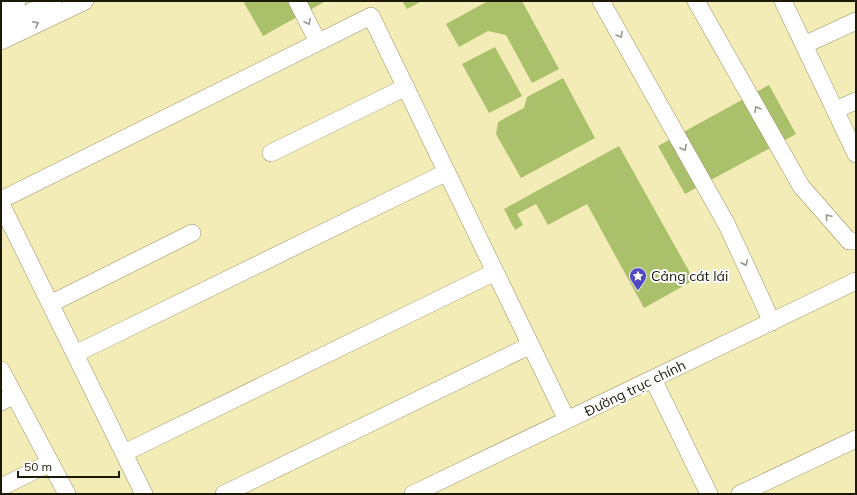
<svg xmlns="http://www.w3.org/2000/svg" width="857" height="495" viewBox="0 0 857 495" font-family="Mulish,sans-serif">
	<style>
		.building { fill: #aac06a }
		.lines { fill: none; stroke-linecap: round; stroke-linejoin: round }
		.minor-casing { stroke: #9a9362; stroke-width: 18 }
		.minor { stroke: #fff; stroke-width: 17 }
		.oneway { stroke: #99988f }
		.labels { text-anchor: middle; stroke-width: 4; stroke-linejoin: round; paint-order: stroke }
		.poi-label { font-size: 14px; fill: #1c1906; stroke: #fff; text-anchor: start }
		.street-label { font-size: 14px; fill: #1c1906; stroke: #fff }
	</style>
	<rect width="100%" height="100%" fill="#f3ecb7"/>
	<path class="building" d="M243 1H326L263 36Z
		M402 1H422L407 9Z
		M488 1H522L559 69 532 83 506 35 488 31 459 47 446 24Z
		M495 47 522 96 489 113 462 64Z
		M563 78 595 138 521 178 496 134 498 122 524 108 527 97Z
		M769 85 796 134 685 194 658 146Z
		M619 146 694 280 644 308 587 204 548 225 536 204 517 214 523 225 515 230 504 209Z"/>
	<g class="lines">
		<g class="minor-casing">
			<path id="minor" d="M297 1 318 42
				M601 1 727 225 772 322
				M696 1 801 186 849 241H856
				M783 1 856 154
				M1 9 17 1
				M1 26 53 1
				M1 41 85 1
				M804 45 856 21
				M835 110 856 101
				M271 153 406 87
				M1 200 371 16 567 420
				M1 204 144 494
				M50 304 192 233
				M75 354 447 172
				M1 370 67 494
				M653 379 709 494
				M1 402 14 395
				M124 453 495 272
				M1 487 50 463
				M224 494 531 345
				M413 494 856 281
				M740 494 856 439"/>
		</g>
		<use href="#minor" class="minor"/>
	</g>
	<defs><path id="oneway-chevron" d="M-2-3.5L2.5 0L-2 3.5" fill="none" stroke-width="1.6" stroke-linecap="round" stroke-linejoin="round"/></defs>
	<g class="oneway">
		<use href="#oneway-chevron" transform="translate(308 22) rotate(63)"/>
		<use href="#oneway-chevron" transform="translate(36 24) rotate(-26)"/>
		<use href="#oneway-chevron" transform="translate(620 35) rotate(61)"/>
		<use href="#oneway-chevron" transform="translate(757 109) rotate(-120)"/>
		<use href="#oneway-chevron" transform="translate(684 148) rotate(61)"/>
		<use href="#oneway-chevron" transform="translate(828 217) rotate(-131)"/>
		<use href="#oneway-chevron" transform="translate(745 263) rotate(65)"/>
	</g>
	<defs>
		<g id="sight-pin" transform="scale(0.9)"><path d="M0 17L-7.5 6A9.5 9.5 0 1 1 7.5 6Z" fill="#5248bf" stroke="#fff"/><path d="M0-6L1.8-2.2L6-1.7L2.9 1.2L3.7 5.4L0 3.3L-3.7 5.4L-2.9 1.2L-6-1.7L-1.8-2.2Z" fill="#fff"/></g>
	</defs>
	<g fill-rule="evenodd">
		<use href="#sight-pin" x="638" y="276"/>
	</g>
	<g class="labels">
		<g class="poi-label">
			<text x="651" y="281">Cảng cát lái</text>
		</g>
		<g class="street-label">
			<text transform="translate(635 388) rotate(-26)" y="5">Đường trục chính</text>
		</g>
	</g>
	<rect width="857" height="495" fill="none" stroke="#1c1906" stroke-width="4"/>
	<path d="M18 471v6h101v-6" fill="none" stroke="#1c1906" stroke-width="2"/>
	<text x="24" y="471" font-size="12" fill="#1c1906" stroke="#ffffff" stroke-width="3" paint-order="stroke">50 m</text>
</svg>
